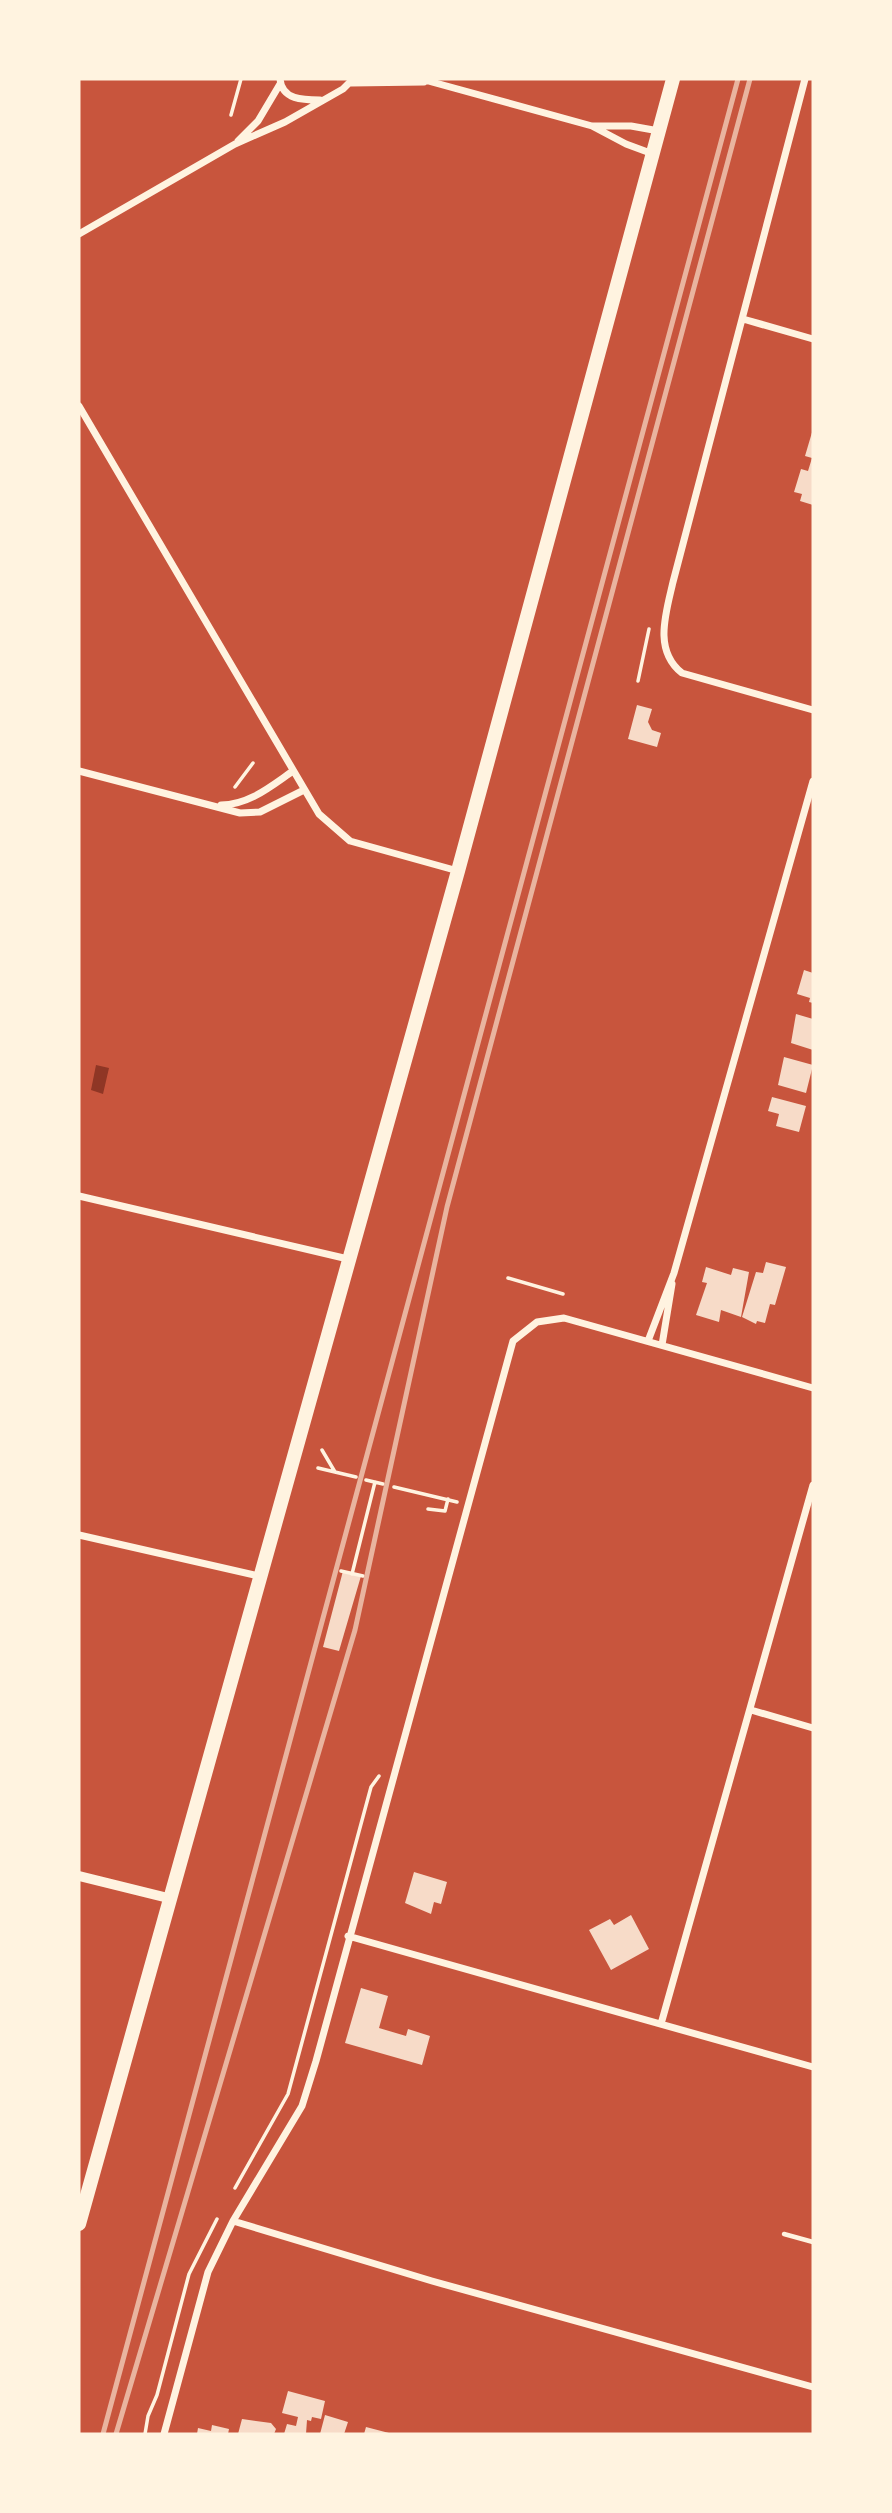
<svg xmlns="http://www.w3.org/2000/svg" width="892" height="2513" viewBox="0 0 892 2513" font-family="Raleway,sans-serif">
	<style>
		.water { fill: #8f3625 }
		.building { fill: #f7dbc8 }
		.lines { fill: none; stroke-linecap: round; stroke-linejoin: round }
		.path { stroke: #fff3e0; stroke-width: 3.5 }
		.service { stroke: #fff3e0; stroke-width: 4.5 }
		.minor { stroke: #fff3e0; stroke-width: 7 }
		.tertiary { stroke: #fff3e0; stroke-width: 10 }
		.primary { stroke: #fff3e0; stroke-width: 14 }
		.rail { stroke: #e9b49f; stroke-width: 5 }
	</style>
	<rect width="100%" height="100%" fill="#c8553d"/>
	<path class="water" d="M96 1065 109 1068 103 1094 91 1090Z"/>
	<path class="building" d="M813 429V505L800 501 802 494 794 492 801 469 808 471 812 458 805 456Z
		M637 705 652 709 648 722 652 730 661 733 657 747 628 739Z
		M804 970 813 973V1003L809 1002 810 998 797 994Z
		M796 1014 813 1019V1050L791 1043Z
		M784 1057 813 1065 806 1093 778 1085Z
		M772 1097 806 1106 799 1132 776 1126 779 1114 768 1111Z
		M766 1262 786 1267 775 1305 770 1304 765 1323 757 1321 756 1324 742 1317 756 1272 763 1273Z
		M706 1267 731 1275 733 1268 749 1272 741 1317 721 1310 719 1322 696 1315 707 1283 702 1282Z
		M343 1571 361 1576 339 1651 323 1647Z
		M414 1872 447 1882 441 1904 434 1902 431 1914 405 1903Z
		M631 1915 649 1949 611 1970 589 1930 610 1919 614 1925Z
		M361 1988 388 1996 379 2028 406 2036 408 2029 430 2036 422 2065 345 2043Z
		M288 2391 325 2401 321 2419 312 2417 311 2421 307 2420 306 2434H284L287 2424 296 2426 298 2417 282 2413Z
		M325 2415 348 2422 344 2434H320Z
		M242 2419 271 2423 276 2429 274 2434H238Z
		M212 2425 229 2429 228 2434H197L198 2428 211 2431Z
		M366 2427 389 2433V2434H364Z"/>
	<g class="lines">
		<path class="path" d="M231 115 241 79
			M638 681 649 629
			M235 787 253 763
			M508 1278 563 1294
			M322 1450 335 1472
			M318 1468 356 1477
			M366 1480 383 1484
			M394 1487 457 1502
			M428 1509 445 1511 448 1499
			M341 1571 363 1576
			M352 1574 375 1482
			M235 2188 288 2094 371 1787 379 1776
			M145 2434 148 2416 157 2395 189 2274 217 2219"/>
		<path class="service" d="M784 2234 813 2242"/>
		<path class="minor" d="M280 79C282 100 303 100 320 100
			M421 79 592 126 626 144 653 154
			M805 79 673 582C666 613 653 650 682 673L813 710
			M351 83 424 82
			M593 126H631L659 131
			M238 141 258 121 280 84
			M79 234 235 144 285 122 343 89 353 79
			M743 319 813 339
			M79 406 319 814 350 841 458 871
			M79 771 240 813 260 812 304 790
			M221 805C249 805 271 786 293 771
			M79 1196 348 1259
			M648 1341 674 1273 813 781
			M662 1345 672 1284
			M79 1535 259 1576
			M751 1710 813 1728
			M348 1936 813 2067
			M661 2024 813 1485
			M233 2221 432 2281 813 2387
			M164 2434 208 2272 233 2221 302 2106 316 2061 513 1341 537 1322 564 1318 813 1388"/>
		<path class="tertiary" d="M79 1876 168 1898"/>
		<path class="primary" d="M79 2224 458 871 673 79"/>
		<path class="rail" d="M103 2434 738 79
			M116 2434 355 1630 447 1207 750 79"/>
	</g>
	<rect width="892" height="2513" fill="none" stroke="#fff3e0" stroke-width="161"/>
</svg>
